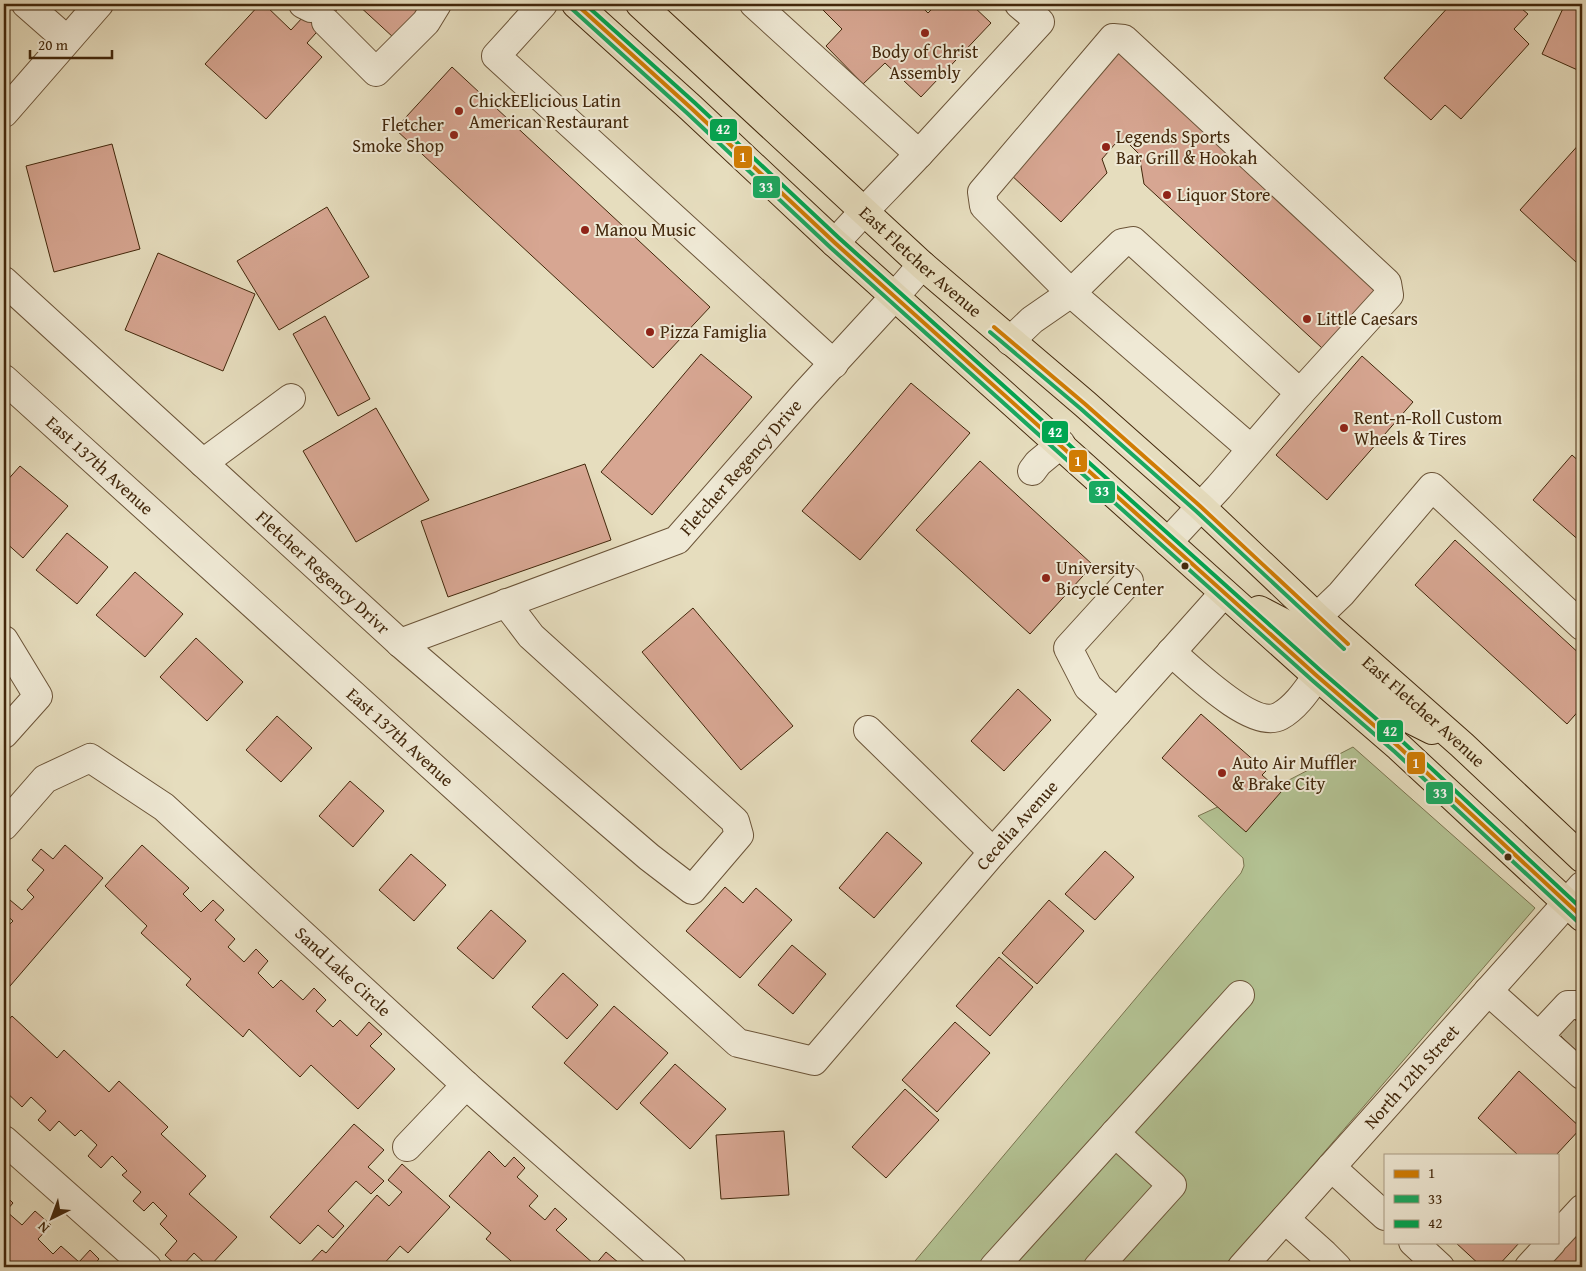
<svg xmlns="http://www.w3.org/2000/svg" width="1586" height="1271" viewBox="0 0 1586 1271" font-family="'Gentium Book Plus',serif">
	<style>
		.green { fill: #b3c293; stroke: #7a744f }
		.building { fill: #d7a692; stroke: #42270b }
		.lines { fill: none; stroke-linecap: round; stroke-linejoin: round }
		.minor-tunnel { stroke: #c5b99a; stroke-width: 28; stroke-dasharray: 28 14; stroke-linecap: butt }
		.minor-casing { stroke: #6b5438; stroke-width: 30 }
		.major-casing { stroke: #42270b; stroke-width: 30 }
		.minor { stroke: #efe9d5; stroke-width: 28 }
		.major { stroke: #e6ddbe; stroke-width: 28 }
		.bus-1-casing { stroke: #efe9d5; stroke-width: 8 }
		.bus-2-casing { stroke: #efe9d5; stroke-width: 8 }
		.bus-3-casing { stroke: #efe9d5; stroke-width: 8 }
		.bus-1 { stroke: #d07c03; stroke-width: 4 }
		.bus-2 { stroke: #1aa960; stroke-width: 4 }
		.bus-3 { stroke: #00a651; stroke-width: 4 }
		.poi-dot { fill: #8f2418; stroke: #efe9d5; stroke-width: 2 }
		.bus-dot { fill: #42270b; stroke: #efe9d5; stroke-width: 2 }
		.labels { text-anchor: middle; stroke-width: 4; stroke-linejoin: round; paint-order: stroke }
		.poi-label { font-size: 18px; fill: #42270b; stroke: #efe9d5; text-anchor: start }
		.street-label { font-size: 18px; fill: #42270b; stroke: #efe9d5 }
		.line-badge { stroke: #efe9d5; stroke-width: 2 }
		.badge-label { font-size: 14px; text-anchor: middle; font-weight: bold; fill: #fff }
	</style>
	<rect width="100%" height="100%" fill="#e6ddbe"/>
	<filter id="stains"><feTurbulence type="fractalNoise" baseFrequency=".004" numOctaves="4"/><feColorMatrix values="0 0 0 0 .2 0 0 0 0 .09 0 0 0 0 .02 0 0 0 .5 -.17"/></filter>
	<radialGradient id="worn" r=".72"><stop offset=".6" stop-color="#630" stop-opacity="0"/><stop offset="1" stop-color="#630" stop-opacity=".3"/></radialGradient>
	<path class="green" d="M1353 747 1535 908 1295 1186 1223 1267H910L1241 873 1244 866 1243 858 1198 816 1235 799 1289 780Z"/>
	<path class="building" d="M260 4H264L291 30 315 4H342L307 43 322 57 266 119 205 64Z
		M357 4H419L422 7 394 38Z
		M817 4H919L928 13 937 4H971L991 23 921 97 885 63 863 84 826 46 842 29Z
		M1268 4H1345V9L1268 8Z
		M1451 4H1516L1528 14 1514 29 1529 44 1461 119 1445 105 1431 120 1384 78Z
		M1565 4H1582V72L1542 54Z
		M1121 48 1380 287 1322 348 1144 184 1139 154 1128 143 1115 144 1102 159 1107 173 1061 222 1008 172Z
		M452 67 710 307 653 368 395 129Z
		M1582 141V257L1577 263 1520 210Z
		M112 144 140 249 54 272 26 166Z
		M327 207 369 277 279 330 237 261Z
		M158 253 255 294 223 371 125 330Z
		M325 316 370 399 338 416 293 334Z
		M701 354 752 397 652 515 601 472Z
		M1362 356 1413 402 1327 500 1276 455Z
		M911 383 970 433 860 560 802 511Z
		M376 408 429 500 356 542 303 451Z
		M1572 455 1582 464V543L1533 500Z
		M980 461 1093 565 1030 634 916 530Z
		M585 464 611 540 448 597 421 521Z
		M20 466 68 506 23 558 4 541V484Z
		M67 533 108 567 77 604 36 570Z
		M1455 540 1582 656V707L1567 724 1415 585Z
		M135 572 183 614 145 657 96 615Z
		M693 608 793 726 741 770 642 652Z
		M196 638 243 682 207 721 160 677Z
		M1018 689 1051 720 1004 771 971 741Z
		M1201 714 1266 771 1262 775 1281 792 1246 832 1162 758Z
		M277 716 312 748 281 782 246 750Z
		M350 781 384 811 353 847 319 816Z
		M887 832 922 863 874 918 839 888Z
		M65 845 103 878 4 993V930L13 921 4 913V907L10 900 22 910 34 897 27 890 44 870 32 860 41 849 53 859Z
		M142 845 189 888 183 894 201 912 213 900 224 910 215 920 235 939 228 947 244 962 256 949 268 961 258 973 273 988 281 980 303 1000 314 988 326 1000 316 1011 333 1027 340 1020 357 1036 369 1022 382 1034 370 1046 395 1069 358 1109 311 1065 300 1077 249 1029 243 1037 186 985 191 979 141 933 147 926 105 886Z
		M1105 851 1134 877 1095 920 1065 894Z
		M411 854 446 885 414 921 379 890Z
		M725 887 743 903 756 888 792 920 740 978 686 931Z
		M1049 900 1084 931 1037 984 1002 953Z
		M491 910 526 941 493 979 457 948Z
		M792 945 826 974 793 1014 758 985Z
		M999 957 1033 987 990 1036 956 1006Z
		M563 973 598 1005 567 1039 532 1007Z
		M614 1006 668 1053 617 1110 564 1063Z
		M1582 1013V1056L1561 1036Z
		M12 1016 57 1058 64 1050 109 1092 119 1081 168 1127 161 1134 206 1176 189 1194 237 1237 209 1267 194 1253 181 1267H178L165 1255 177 1241 160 1224 167 1216 153 1202 144 1211 133 1201 141 1192 122 1175 127 1171 112 1156 101 1168 88 1156 97 1145 81 1130 75 1136 59 1121 50 1131 38 1120 46 1111 31 1097 22 1107 4 1090V1025Z
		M955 1022 990 1053 937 1112 902 1080Z
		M675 1064 726 1109 690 1149 640 1103Z
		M1519 1071 1581 1128 1556 1155H1518L1478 1118Z
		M905 1089 939 1120 886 1178 852 1147Z
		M354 1124 384 1150 368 1167 384 1181 371 1194 356 1181 328 1211 344 1226 333 1238 318 1225 300 1244 270 1217Z
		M784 1131 789 1195 721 1199 716 1135Z
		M489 1151 505 1167 514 1157 525 1168 517 1177 538 1196 529 1206 545 1220 555 1208 567 1219 556 1230 595 1265 606 1252 619 1263 615 1267H518L486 1239 491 1233 449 1196Z
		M402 1164 450 1207 408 1253 400 1246 381 1267H306L322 1250 326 1253 377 1195 389 1206 402 1192 388 1180Z
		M4 1194 13 1203 6 1211 22 1225 35 1211 51 1225 38 1239 53 1254 61 1246 79 1262 90 1250 99 1259 92 1267H4Z
		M1568 1229 1582 1242V1267H1532Z
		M1455 1242H1520L1497 1267H1482Z"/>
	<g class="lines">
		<path class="minor-tunnel" d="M1568 1042 1582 1027"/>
		<g class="minor-casing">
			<g id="minor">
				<path d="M26 4 67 40"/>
				<path d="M303 4 311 8"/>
				<path d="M543 4 496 56 834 364"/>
				<path d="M754 4 919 154C891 184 862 212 835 243"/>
				<path d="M326 22 376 72 426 22 437 4"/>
				<path d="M4 113 99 4"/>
				<path d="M919 154 1040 22 1019 4"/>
				<path id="s1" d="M4 281 400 643 649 857 692 890 739 835 735 821 531 636 506 603"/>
				<path d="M1010 341 1032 320 1071 293 1122 243 1133 241 1300 393 1219 487 1168 542"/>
				<path id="s2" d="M4 379 738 1043 814 1061 993 852 1224 593"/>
				<path d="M1251 449 1071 293 984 206 982 192 1113 38 1124 39 1387 283 1389 295 1300 393"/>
				<path d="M203 463 291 398"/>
				<path d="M1032 471 1038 463 1061 444"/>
				<path d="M1317 617 1341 594 1432 487 1582 626"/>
				<path d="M4 640 38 696 4 734"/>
				<path id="s3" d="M400 643 677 540 805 394 895 296 922 265"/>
				<path d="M1171 652C1191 669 1253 731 1280 716 1296 707 1307 690 1317 676"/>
				<path d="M1117 713 1088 687 1068 648 1129 581"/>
				<path d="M868 730 993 852"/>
				<path id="s4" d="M4 826 45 779 90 758 164 807 466 1085 672 1267"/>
				<path d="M1488 991 1582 1075"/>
				<path d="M1539 1036 1568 1005H1582"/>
				<path d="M4 1140 147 1267"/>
				<path d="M407 1147 466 1085"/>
				<path d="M1331 1167 1385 1216"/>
				<path d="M1285 1219 1324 1254 1337 1267"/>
				<path d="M1557 1236 1582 1209"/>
				<path d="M1413 1242 1440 1267"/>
				<path d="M994 1267 1240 995"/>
				<path d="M1098 1267 1172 1185 1115 1133"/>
				<path id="s5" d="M1242 1267 1582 886"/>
				<path d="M1529 1267 1552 1242"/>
			</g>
		</g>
		<g class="major-casing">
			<g id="major">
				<path d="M576 4 691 108 835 243 1317 676 1399 747 1582 917"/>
				<path id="s6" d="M640 4 922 265 1085 404 1200 506 1317 617 1462 745 1582 858"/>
				<path d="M1259 610 1303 633 1392 710 1432 730"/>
			</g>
		</g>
		<use href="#minor" class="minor"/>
		<use href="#major" class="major"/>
		<g class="bus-1-casing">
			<path id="bus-1" d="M576 4 691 108 835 243 1317 676 1399 747 1582 917
				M994 327 1085 404 1200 506 1348 644"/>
		</g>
		<g class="bus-2-casing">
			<path id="bus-2" d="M572 9 687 113 831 248 1313 681 1395 752 1578 922
				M990 332 1081 409 1196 511 1344 649"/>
		</g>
		<g class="bus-3-casing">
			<path id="bus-3" d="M585 4 695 103 839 238 1321 671 1403 742 1582 909"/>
		</g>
		<use href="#bus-1" class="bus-1"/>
		<use href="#bus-2" class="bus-2"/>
		<use href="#bus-3" class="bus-3"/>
	</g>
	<g class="poi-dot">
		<circle cx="925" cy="33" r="5"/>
		<circle cx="459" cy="111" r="5"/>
		<circle cx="454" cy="135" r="5"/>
		<circle cx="1106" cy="147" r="5"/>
		<circle cx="1167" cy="195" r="5"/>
		<circle cx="585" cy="230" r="5"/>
		<circle cx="1307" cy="319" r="5"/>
		<circle cx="650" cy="332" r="5"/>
		<circle cx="1344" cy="428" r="5"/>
		<circle cx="1046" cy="578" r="5"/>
		<circle cx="1222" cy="773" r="5"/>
	</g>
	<g class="bus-dot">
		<circle cx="1185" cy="566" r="4.5"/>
		<circle cx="1508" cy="857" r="4.5"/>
	</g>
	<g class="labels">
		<g class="poi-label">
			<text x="925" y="58" text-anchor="middle">Body of Christ<tspan x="925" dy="21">Assembly</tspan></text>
			<text x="469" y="107">ChickEElicious Latin<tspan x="469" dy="21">American Restaurant</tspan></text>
			<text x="444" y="131" text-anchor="end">Fletcher<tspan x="444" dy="21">Smoke Shop</tspan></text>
			<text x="1116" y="143">Legends Sports<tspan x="1116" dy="21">Bar Grill &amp; Hookah</tspan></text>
			<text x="1177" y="201">Liquor Store</text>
			<text x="595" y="236">Manou Music</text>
			<text x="1317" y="325">Little Caesars</text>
			<text x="660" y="338">Pizza Famiglia</text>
			<text x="1354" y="424">Rent-n-Roll Custom<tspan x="1354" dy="21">Wheels &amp; Tires</tspan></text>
			<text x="1056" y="574">University<tspan x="1056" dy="21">Bicycle Center</tspan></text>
			<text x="1232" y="769">Auto Air Muffler<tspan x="1232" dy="21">&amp; Brake City</tspan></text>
		</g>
		<g class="street-label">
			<text dy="6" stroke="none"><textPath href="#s6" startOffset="381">East Fletcher Avenue</textPath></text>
			<text dy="6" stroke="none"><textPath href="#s2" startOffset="129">East 137th Avenue</textPath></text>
			<text dy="6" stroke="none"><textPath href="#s3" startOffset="392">Fletcher Regency Drive</textPath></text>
			<text dy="6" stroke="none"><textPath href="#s1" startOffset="432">Fletcher Regency Drivr</textPath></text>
			<text dy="6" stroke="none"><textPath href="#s6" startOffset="1056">East Fletcher Avenue</textPath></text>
			<text dy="6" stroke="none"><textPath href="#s2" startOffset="534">East 137th Avenue</textPath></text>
			<text dy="6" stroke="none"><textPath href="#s2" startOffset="1379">Cecelia Avenue</textPath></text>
			<text dy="6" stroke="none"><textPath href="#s4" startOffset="444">Sand Lake Circle</textPath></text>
			<text dy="6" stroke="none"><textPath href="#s5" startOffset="255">North 12th Street</textPath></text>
		</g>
	</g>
	<g class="line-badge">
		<rect x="709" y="118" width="29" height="24" rx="5" fill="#00a651"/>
		<rect x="733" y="145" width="20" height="24" rx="5" fill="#d07c03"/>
		<rect x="752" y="175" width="29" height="24" rx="5" fill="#1aa960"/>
		<rect x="1041" y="420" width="28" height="24" rx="5" fill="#00a651"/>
		<rect x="1068" y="449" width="20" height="24" rx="5" fill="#d07c03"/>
		<rect x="1088" y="480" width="28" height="24" rx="5" fill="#1aa960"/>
		<rect x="1376" y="719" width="28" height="24" rx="5" fill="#00a651"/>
		<rect x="1406" y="751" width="20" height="24" rx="5" fill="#d07c03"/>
		<rect x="1425" y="781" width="29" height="24" rx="5" fill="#1aa960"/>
	</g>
	<g class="badge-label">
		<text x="723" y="134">42</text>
		<text x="743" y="162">1</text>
		<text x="766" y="192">33</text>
		<text x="1055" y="437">42</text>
		<text x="1078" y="466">1</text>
		<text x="1102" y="496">33</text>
		<text x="1390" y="736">42</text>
		<text x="1416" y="768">1</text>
		<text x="1440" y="798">33</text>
	</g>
	<rect width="1586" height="1271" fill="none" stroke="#e6ddbe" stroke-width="20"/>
	<rect x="5" y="5" width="1576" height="1261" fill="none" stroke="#42270b" stroke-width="2.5"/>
	<rect x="10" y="10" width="1566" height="1251" fill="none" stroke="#42270b"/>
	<rect x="1384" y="1154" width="175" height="90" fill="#efe9d5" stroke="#aa9b84"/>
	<rect x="1394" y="1170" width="25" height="8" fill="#d07c03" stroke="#aa9b84"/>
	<text x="1428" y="1178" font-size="15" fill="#42270b">1</text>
	<rect x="1394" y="1195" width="25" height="8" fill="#1aa960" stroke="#aa9b84"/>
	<text x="1428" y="1204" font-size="15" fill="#42270b">33</text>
	<rect x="1394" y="1220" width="25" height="8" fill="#00a651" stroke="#aa9b84"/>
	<text x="1428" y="1228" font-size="15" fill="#42270b">42</text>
	<g transform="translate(52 1218) rotate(222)" stroke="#efe9d5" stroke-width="4" paint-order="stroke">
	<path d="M0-4L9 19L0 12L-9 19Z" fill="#42270b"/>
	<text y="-8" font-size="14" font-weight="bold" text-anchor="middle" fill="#42270b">N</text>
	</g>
	<path d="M30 50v8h82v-8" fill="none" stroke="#42270b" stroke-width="2.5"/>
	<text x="38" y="50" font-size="15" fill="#42270b" stroke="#efe9d5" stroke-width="4" paint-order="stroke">20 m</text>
	<rect width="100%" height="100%" filter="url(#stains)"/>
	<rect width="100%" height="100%" fill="url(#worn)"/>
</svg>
